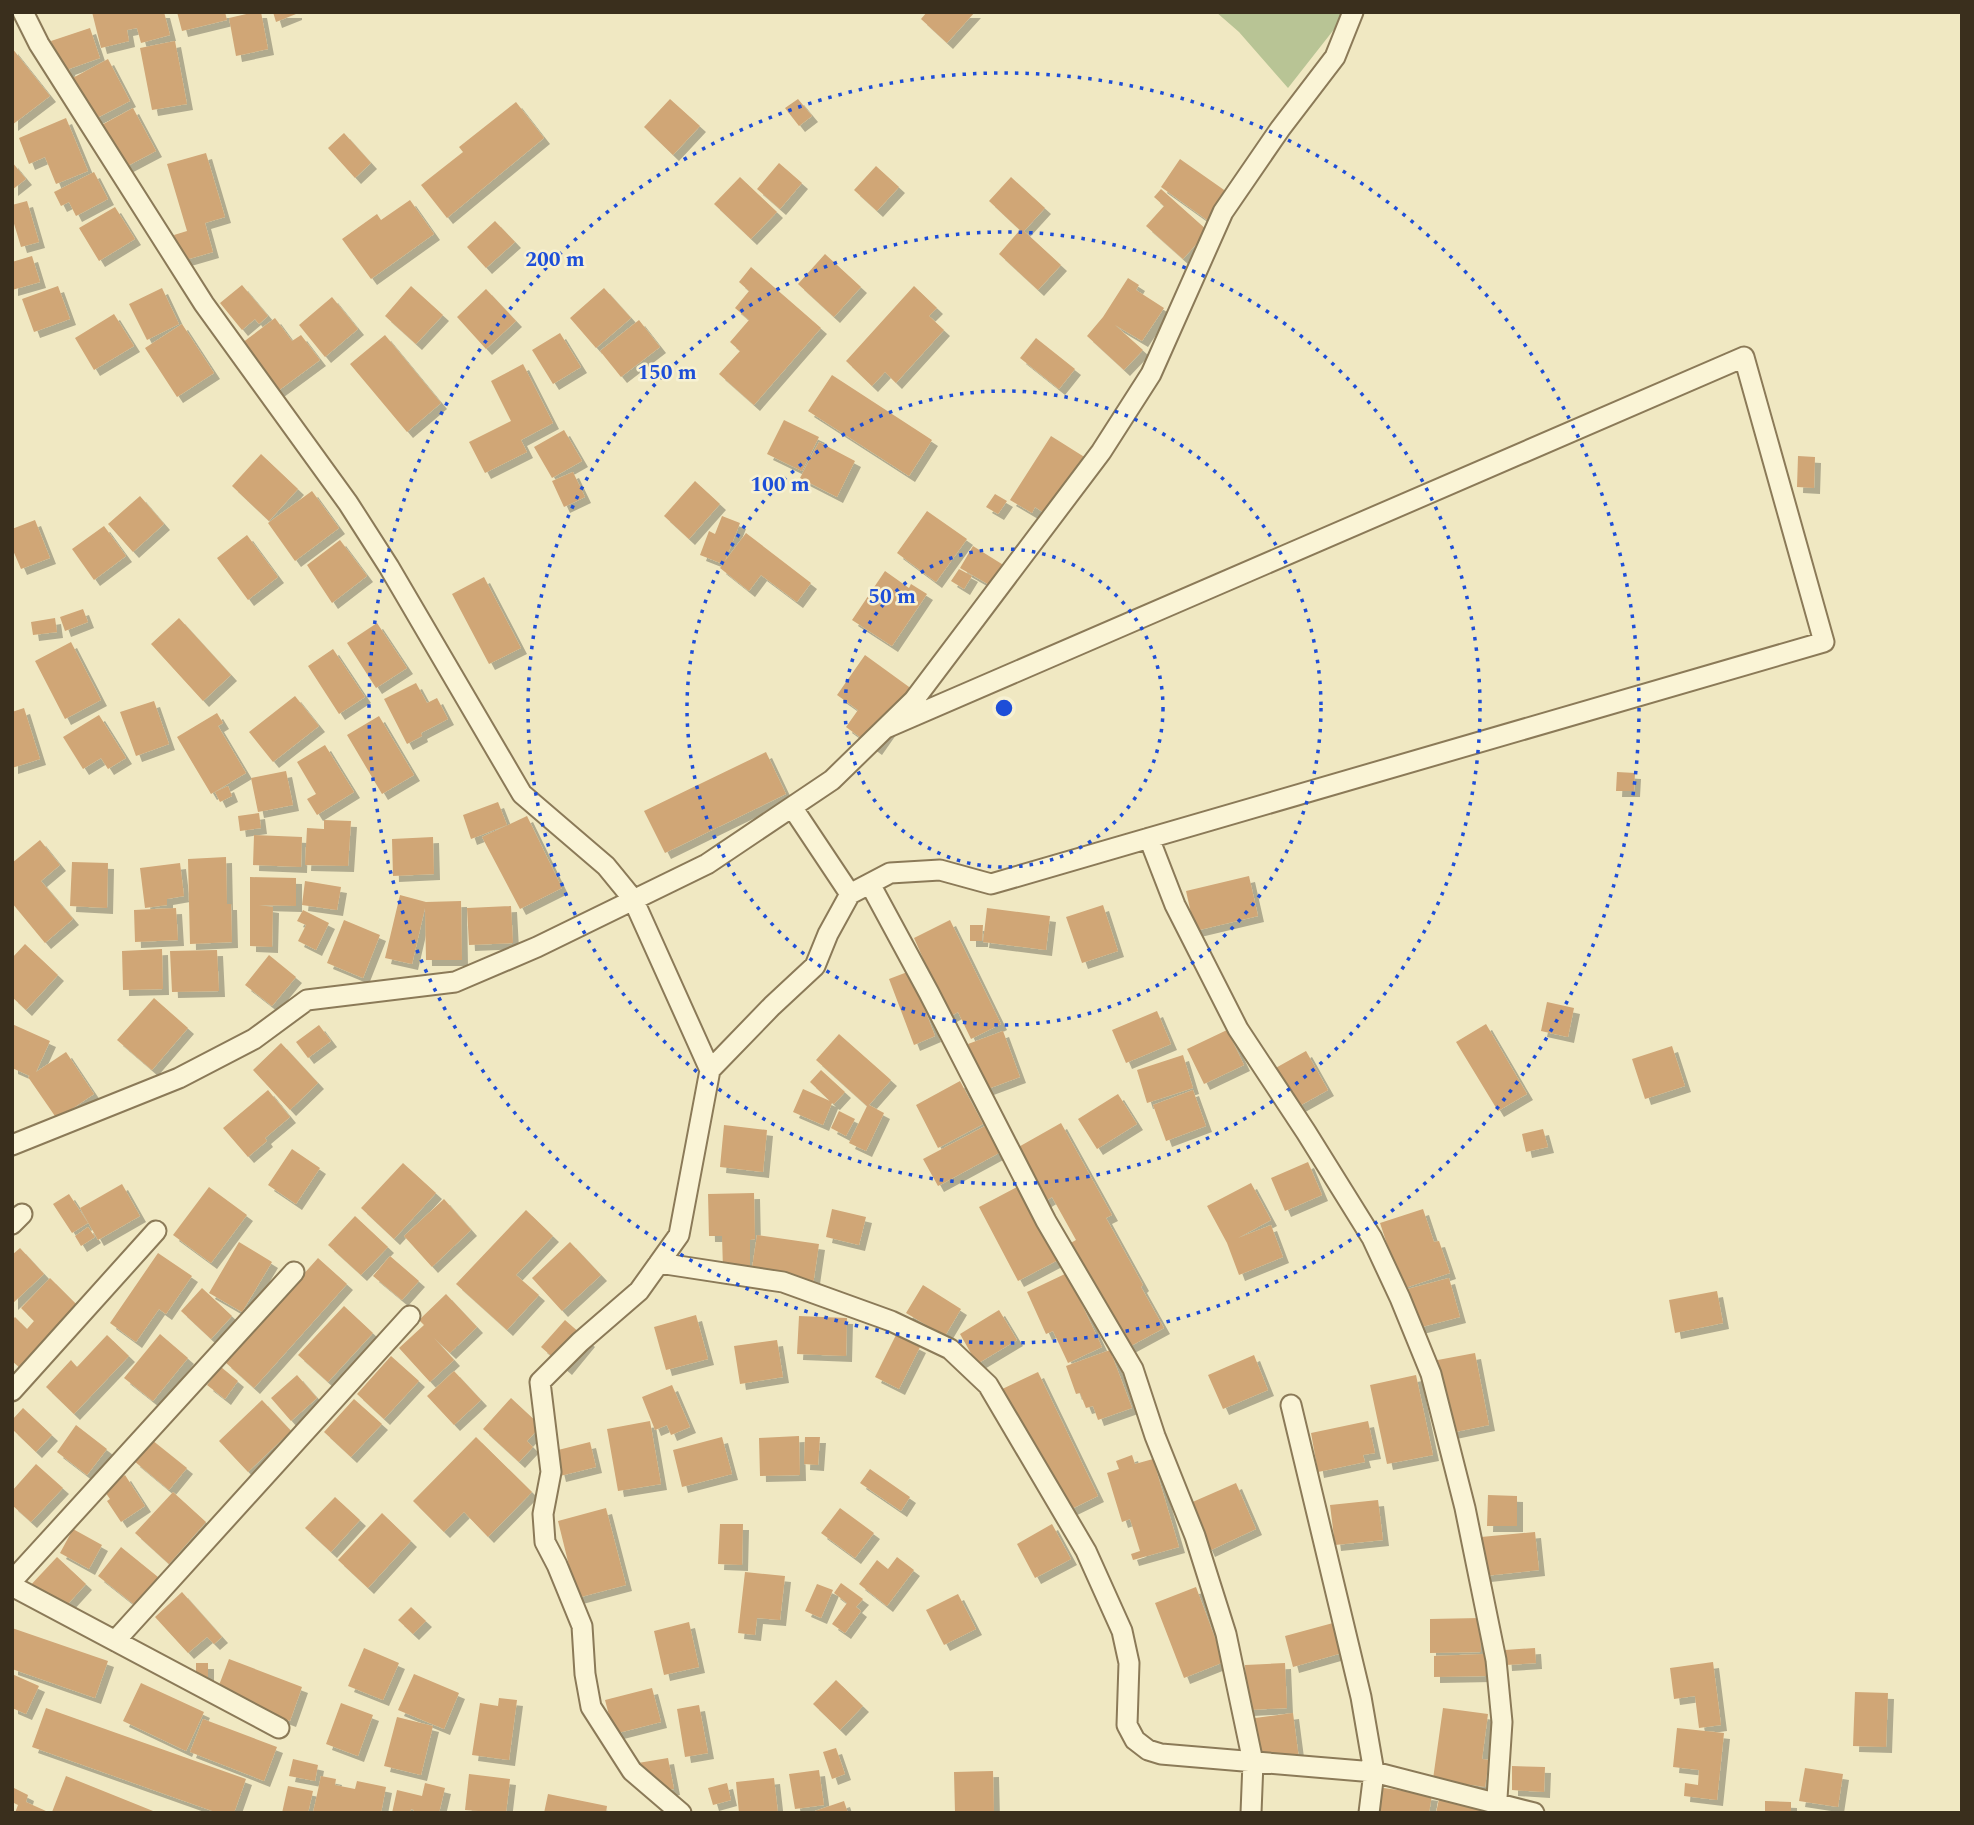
<svg xmlns="http://www.w3.org/2000/svg" width="1974" height="1825" viewBox="0 0 1974 1825" font-family="Spectral,serif">
	<style>
		.cemetery { fill: #b8c495 }
		.building { fill: #d0a676; filter: url(#shadow) }
		.lines { fill: none; stroke-linecap: round; stroke-linejoin: round }
		.minor-casing { stroke: #8b7a58; stroke-width: 23 }
		.minor { stroke: #faf4d6; stroke-width: 19 }
		.ring { fill: none; stroke: #1d4ed8; stroke-width: 3.5; stroke-dasharray: 3.5 7 }
		.centre { fill: #1d4ed8; stroke: #f7f1d2; stroke-width: 3.5 }
		.ring-label { font-size: 21px; text-anchor: middle; font-weight: bold; fill: #1d4ed8; stroke: #f7f1d2; stroke-width: 5; stroke-linejoin: round; paint-order: stroke }
	</style>
	<defs>
		<filter id="shadow"><feDropShadow dx="6" dy="6" stdDeviation="0" flood-color="#0004"/></filter>
	</defs>
	<rect width="100%" height="100%" fill="#f0e8c2"/>
	<path class="cemetery" d="M1216 12H1343L1339 23 1288 88 1239 32Z"/>
	<path class="building" d="M92 12H164L170 35 141 43 137 28 127 30 129 41 101 48Z
		M177 12H225L227 20 182 31Z
		M255 12H261L268 49 236 56 229 18Z
		M273 12H296V14L276 22Z
		M927 12H975L947 43 921 19Z
		M90 28 100 58 69 69 71 75 63 78 51 41Z
		M175 41 187 104 152 110 140 48Z
		M12 48 50 96 12 125Z
		M108 59 130 101 91 121 69 80Z
		M670 99 700 126 673 155 644 127Z
		M798 99 812 116 799 126 785 108Z
		M516 102 544 138 447 218 421 185 463 152 459 147Z
		M133 108 156 151 118 171 96 128Z
		M66 118 88 171 56 184 45 157 29 164 19 138Z
		M344 133 371 163 355 178 328 148Z
		M206 153 225 217 205 223 213 252 182 261 174 235 187 231 167 164Z
		M1180 159 1227 192 1207 220 1161 187Z
		M12 162 26 179 12 190Z
		M779 163 802 183 780 209 757 189Z
		M876 166 899 187 877 211 854 190Z
		M94 172 108 199 76 216 69 202 61 206 54 192Z
		M740 177 777 212 751 239 714 204Z
		M1011 177 1045 208 1024 231 1061 265 1038 290 999 254 1020 230 989 201Z
		M1161 189 1208 231 1183 259 1146 226 1164 206 1154 197Z
		M410 200 434 234 371 279 342 239 377 214 381 220Z
		M27 201 39 242 21 247 12 217V205Z
		M115 207 135 239 99 261 79 228Z
		M495 221 515 242 486 268 467 247Z
		M825 254 861 287 834 317 798 284Z
		M32 256 40 282 12 290V262Z
		M751 267 821 328 754 405 719 374 740 351 730 342 749 320 735 308 749 291 739 282Z
		M1128 278 1139 285 1136 290 1164 308 1142 341 1115 325 1143 350 1124 370 1087 336 1103 317Z
		M242 285 268 316 259 324 255 319 242 330 220 303Z
		M58 286 70 319 34 332 22 299Z
		M411 286 443 315 416 344 385 316Z
		M914 286 937 308 929 316 944 330 896 383 885 372 872 386 846 361Z
		M162 288 179 324 147 340 129 304Z
		M604 288 631 318 596 348 570 318Z
		M486 289 516 321 486 349 457 317Z
		M332 297 358 329 325 357 299 325Z
		M114 314 134 346 94 370 75 338Z
		M275 318 292 341 301 335 320 360 278 391 242 343Z
		M639 320 660 347 621 377 600 351Z
		M182 324 214 373 177 397 145 348Z
		M560 333 581 367 553 384 532 350Z
		M385 335 441 403 407 432 350 364Z
		M1036 338 1075 369 1059 389 1020 358Z
		M523 364 553 423 521 440 527 452 485 473 469 442 511 421 491 381Z
		M832 375 932 440 909 476 808 411Z
		M784 420 819 437 802 471 767 454Z
		M564 430 582 461 552 478 534 447Z
		M1051 436 1086 458 1049 516 1035 507 1032 513 1010 500Z
		M819 442 855 461 837 497 800 478Z
		M261 454 298 489 269 521 232 486Z
		M1798 456 1815 457 1814 488 1797 487Z
		M573 472 585 497 564 507 552 481Z
		M695 481 720 504 689 539 664 516Z
		M312 491 339 528 295 561 268 523Z
		M995 494 1007 501 998 514 986 507Z
		M140 496 164 524 133 552 108 524Z
		M927 511 967 539 936 582 897 553Z
		M722 516 740 523 725 561 746 533 811 583 797 602 761 575 749 591 720 568 723 564 700 555 709 531 715 534Z
		M35 520 50 558 21 569 12 548V529Z
		M104 526 126 556 94 580 72 549Z
		M247 535 278 577 248 600 217 558Z
		M340 540 367 576 332 603 307 565Z
		M973 546 1005 566 993 587 960 568Z
		M959 569 972 576 964 589 951 581Z
		M885 571 909 588 911 584 927 594 892 646 852 620Z
		M484 577 521 648 489 664 452 594Z
		M83 609 88 622 65 631 60 617Z
		M55 618 57 632 33 635 31 622Z
		M179 618 231 675 203 701 151 644Z
		M377 623 407 668 376 688 347 643Z
		M71 642 101 700 65 719 35 661Z
		M333 649 365 697 339 714 308 666Z
		M865 655 916 692 876 749 846 727 858 710 837 695Z
		M416 683 427 703 437 698 448 719 421 733 422 736 407 744 384 699Z
		M295 696 319 726 273 762 249 732Z
		M154 701 169 744 136 756 120 712Z
		M24 708 40 759 12 768V712Z
		M217 713 223 723 218 726 246 773 211 794 177 737Z
		M99 715 126 758 108 769 101 758 83 769 63 737Z
		M379 716 414 775 382 794 347 735Z
		M325 745 354 792 317 815 307 799 316 794 297 762Z
		M766 752 786 794 665 853 644 811Z
		M286 771 293 805 258 812 251 778Z
		M1617 772 1635 773 1634 791H1616Z
		M228 786 232 796 220 802 215 792Z
		M498 802 507 825 471 839 463 815Z
		M259 813 261 828 240 831 238 816Z
		M527 816 562 888 520 909 482 837Z
		M324 820 351 821 348 866 305 865 307 828 324 829Z
		M254 835 302 837 301 867 253 865Z
		M433 837 434 874 393 876 392 839Z
		M40 840 60 865 41 881 73 919 45 943 12 903V863Z
		M226 857 227 904H231L232 942 190 944 188 859Z
		M72 862 108 863 107 908 70 906Z
		M180 863 184 896 167 899V905L145 908 140 868Z
		M1249 876 1258 916 1195 931 1186 891Z
		M250 877 296 878V906L259 905 273 907 272 947 250 946Z
		M305 881 341 887 337 910 302 905Z
		M400 895 426 902 461 901 462 960H426L425 908 412 964 385 958Z
		M1103 905 1118 951 1082 963 1066 917Z
		M511 906 513 943 469 945 467 908Z
		M176 908 178 940 135 942 134 910Z
		M987 908 1050 916 1046 950 983 942Z
		M303 910 329 923 316 950 298 941 306 925 297 921Z
		M344 920 380 935 363 978 327 963Z
		M950 920 1001 1024 971 1039 958 1012 949 1017 914 938Z
		M970 925H983L982 941H970Z
		M25 944 58 975 26 1010 12 997V958Z
		M162 949 163 989 123 990 122 951Z
		M217 950 219 991 172 992 170 951Z
		M269 955 296 977 272 1006 245 985Z
		M910 971 935 1036 914 1045 889 979Z
		M154 998 188 1028 152 1070 117 1040Z
		M1547 1002 1574 1008 1568 1037 1541 1031Z
		M1157 1011 1171 1044 1126 1063 1112 1030Z
		M12 1024 50 1041 36 1072 66 1052 94 1094 57 1119 28 1077 30 1076 12 1068Z
		M1486 1024 1527 1094 1498 1111 1456 1042Z
		M319 1025 331 1041 308 1058 296 1042Z
		M1227 1030 1244 1065 1204 1084 1187 1049Z
		M1003 1031 1020 1077 985 1090 968 1044Z
		M839 1034 891 1080 869 1105 884 1113 866 1151 849 1143 867 1106 816 1060Z
		M281 1043 318 1083 290 1110 253 1070Z
		M1672 1046 1685 1086 1645 1099 1632 1059Z
		M1306 1051 1328 1090 1294 1109 1272 1070Z
		M1183 1055 1193 1088 1147 1103 1137 1070Z
		M821 1070 845 1092 834 1104 832 1103 823 1125 793 1112 803 1089 830 1101 810 1082Z
		M960 1081 983 1124 938 1148 916 1105Z
		M268 1090 290 1117 265 1138 267 1141 248 1157 223 1128Z
		M1193 1090 1206 1126 1166 1141 1153 1105Z
		M1118 1094 1137 1124 1097 1149 1078 1119Z
		M839 1111 855 1119 846 1136 831 1128Z
		M1061 1123 1112 1215 1106 1218 1143 1285 1141 1287 1164 1328 1127 1348 1067 1245 1076 1240 1052 1197 1044 1202 1015 1149Z
		M724 1125 767 1130 763 1172 720 1167Z
		M985 1126 999 1153 938 1186 923 1159Z
		M1543 1129 1548 1147 1526 1152 1522 1134Z
		M292 1149 320 1168 296 1204 268 1185Z
		M1308 1162 1322 1195 1285 1211 1271 1178Z
		M403 1163 436 1193 394 1239 361 1208Z
		M1251 1183 1271 1220 1238 1238 1271 1225 1283 1257 1239 1275 1227 1243 1207 1206Z
		M122 1184 140 1216 98 1240 80 1208Z
		M1019 1186 1058 1260 1018 1281 979 1207Z
		M209 1187 247 1215 211 1263 173 1235Z
		M754 1193 755 1239 750 1240V1269H723L722 1236H709L708 1194Z
		M69 1194 88 1223 72 1233 53 1204Z
		M444 1199 471 1230 432 1267 404 1236Z
		M832 1209 866 1217 859 1245 826 1237Z
		M1423 1209 1434 1242 1439 1241 1450 1273 1402 1289 1380 1223Z
		M526 1210 553 1236 516 1275 539 1295 507 1330 456 1284Z
		M355 1216 388 1247 361 1275 328 1245Z
		M88 1227 95 1237 81 1246 75 1236Z
		M757 1235 819 1244 813 1285 751 1275Z
		M239 1242 272 1262 242 1312 209 1293Z
		M570 1242 601 1275 562 1311 532 1278Z
		M20 1248 44 1274 12 1304V1255Z
		M158 1253 192 1276 166 1314 159 1309 136 1342 110 1323Z
		M390 1256 419 1281 402 1300 373 1276Z
		M318 1258 347 1284 254 1388 225 1362Z
		M1067 1273 1102 1347 1068 1363 1053 1331 1046 1334 1027 1292Z
		M50 1278 79 1307 20 1368 12 1361V1320L15 1317 27 1329 34 1321 21 1308Z
		M1449 1278 1460 1317 1414 1329 1404 1290Z
		M923 1285 961 1309 945 1336 906 1313Z
		M202 1288 232 1316 211 1339 181 1311Z
		M1717 1291 1723 1323 1675 1333 1669 1300Z
		M446 1294 477 1327 450 1353 434 1338 454 1360 430 1382 399 1348 424 1325 419 1320Z
		M344 1306 373 1333 328 1382 298 1355Z
		M999 1310 1017 1340 977 1364 960 1334Z
		M696 1315 708 1359 666 1370 654 1327Z
		M799 1316 847 1318 846 1356 797 1354Z
		M565 1320 589 1341 566 1369 541 1347Z
		M160 1334 188 1358 153 1401 124 1378Z
		M107 1335 129 1356 74 1414 46 1387 71 1360 77 1367Z
		M896 1335 920 1347 899 1389 875 1377Z
		M777 1340 783 1377 740 1384 734 1346Z
		M1110 1350 1132 1408 1098 1420 1093 1406 1086 1408 1080 1393 1076 1394 1066 1366Z
		M1475 1353 1489 1425 1441 1435 1427 1362Z
		M1254 1355 1268 1390 1223 1409 1208 1375Z
		M391 1356 419 1381 384 1419 357 1394Z
		M221 1367 238 1381 225 1399 207 1385Z
		M454 1371 481 1400 454 1425 427 1396Z
		M1038 1372 1098 1496 1057 1516 996 1392Z
		M297 1375 317 1398 291 1421 271 1398Z
		M1416 1375 1433 1455 1387 1464 1370 1385Z
		M672 1385 690 1427 671 1435 667 1425 655 1430 642 1397Z
		M511 1398 541 1426 527 1441 533 1447 519 1462 483 1429Z
		M354 1399 382 1424 351 1457 324 1432Z
		M262 1400 291 1431 248 1472 219 1441Z
		M23 1408 52 1435 36 1452 12 1429V1420Z
		M650 1421 661 1484 618 1491 607 1429Z
		M1368 1421 1375 1453 1363 1455 1365 1462 1318 1472 1311 1433Z
		M76 1425 107 1449 87 1475 57 1452Z
		M799 1436 800 1475 760 1476 759 1438Z
		M476 1437 532 1492 488 1537 464 1512 444 1532 413 1501Z
		M722 1437 732 1474 682 1487 673 1450Z
		M805 1437H820L818 1465 804 1464Z
		M152 1440 187 1468 169 1490 134 1461Z
		M590 1442 596 1467 560 1476 554 1451Z
		M1132 1455 1135 1464 1153 1459 1179 1547 1133 1560 1131 1554 1140 1551 1130 1519 1122 1522 1107 1473 1119 1469 1116 1461Z
		M36 1464 63 1488 31 1522 12 1505V1491Z
		M870 1469 910 1497 901 1511 860 1483Z
		M125 1475 145 1506 121 1522 107 1501 110 1499 103 1489Z
		M1236 1483 1256 1529 1209 1551 1188 1504Z
		M173 1492 206 1522 169 1564 135 1533Z
		M1488 1495 1517 1496V1526H1487Z
		M335 1497 360 1520 331 1552 305 1528Z
		M1378 1500 1383 1540 1335 1545 1330 1505Z
		M606 1508 626 1585 577 1598 558 1521Z
		M840 1508 874 1533 855 1558 821 1533Z
		M382 1513 411 1541 368 1588 338 1560Z
		M720 1524H743L742 1565 718 1564Z
		M1052 1524 1071 1559 1035 1578 1017 1544Z
		M73 1529 102 1545 89 1569 60 1553Z
		M1535 1532 1539 1570 1485 1576 1481 1537Z
		M121 1547 158 1577 136 1606 98 1576Z
		M57 1557 86 1584 57 1616 27 1589Z
		M897 1557 914 1570 887 1606 859 1584 877 1560 888 1569Z
		M745 1572 785 1576 780 1620 757 1618 755 1635 738 1633Z
		M841 1583 863 1599 856 1607 861 1611 845 1633 832 1624 847 1603 834 1593Z
		M817 1584 833 1590 821 1618 805 1611Z
		M1196 1587 1224 1662 1184 1678 1155 1603Z
		M182 1592 222 1637 214 1644 207 1637 188 1653 155 1617Z
		M958 1594 976 1629 944 1645 926 1610Z
		M411 1607 426 1621 413 1634 398 1620Z
		M1480 1618 1481 1652 1430 1653V1619Z
		M689 1622 699 1667 664 1675 654 1631Z
		M1333 1623 1342 1653 1293 1667 1285 1636Z
		M12 1628 108 1661 95 1698 12 1669Z
		M364 1648 399 1663 383 1700 348 1686Z
		M1535 1648 1536 1663 1506 1665 1505 1650Z
		M1485 1654 1486 1676 1434 1677V1656Z
		M229 1659 302 1687 290 1721 216 1693Z
		M1713 1662 1721 1725 1699 1728 1695 1696 1674 1699 1670 1668Z
		M196 1663H208V1677H196Z
		M1285 1663 1287 1708 1247 1710 1245 1665Z
		M12 1674 39 1686 26 1714 12 1708Z
		M414 1674 459 1693 444 1729 398 1710Z
		M836 1680 863 1706 840 1730 813 1704Z
		M141 1683 204 1712 186 1751 123 1721Z
		M652 1688 661 1722 614 1734 605 1700Z
		M1855 1692 1888 1693 1886 1747 1853 1746Z
		M499 1698 517 1700 509 1760 472 1755 480 1703 498 1706Z
		M341 1703 373 1715 358 1756 326 1744Z
		M699 1705 708 1753 685 1757 677 1709Z
		M46 1708 246 1779 234 1813H218L32 1747Z
		M1443 1708 1488 1714 1482 1759 1489 1760 1485 1787 1433 1779Z
		M1293 1713 1299 1759 1260 1763 1255 1718Z
		M397 1717 433 1726 421 1775 384 1766Z
		M203 1719 277 1747 264 1781 190 1752Z
		M1677 1728 1724 1733 1717 1800 1684 1796 1685 1783 1698 1785 1699 1770 1673 1767Z
		M836 1748 845 1774 832 1779 823 1752Z
		M668 1758 674 1789 644 1794 638 1763Z
		M293 1759 318 1765 315 1781 289 1776Z
		M1512 1766 1545 1767 1544 1792 1512 1790Z
		M1805 1768 1843 1774 1838 1807 1799 1801Z
		M819 1770 824 1805 795 1809 789 1774Z
		M993 1771 994 1813H955L954 1772Z
		M469 1774 510 1779 506 1813 465 1810Z
		M66 1776 158 1813H54L52 1812Z
		M321 1776 336 1779 335 1785 355 1789 357 1781 386 1787 381 1813H313Z
		M774 1778 778 1813H739L736 1782Z
		M425 1783 445 1788 439 1813H413L414 1810 411 1809 410 1813H392L397 1790 422 1796Z
		M727 1783 731 1800 713 1805 708 1788Z
		M288 1786 313 1791 308 1813H282Z
		M1377 1787 1432 1795 1429 1813H1373Z
		M14 1788 28 1795 26 1802 46 1811 45 1813H15L18 1805 12 1802Z
		M548 1794 607 1806 606 1813H544Z
		M1439 1799 1484 1808 1483 1813H1436Z
		M844 1801 848 1813H812V1812Z
		M1765 1801 1791 1802V1813H1765Z"/>
	<g class="lines">
		<g class="minor-casing">
			<path id="minor" d="M23 12 39 44 204 304 348 503 389 567 522 794 606 866 633 899 710 1070 679 1235 639 1291 580 1342 540 1382 551 1472 543 1514 545 1542 557 1565 582 1626 585 1674 591 1707 632 1771 681 1813
				M792 807 850 894
				M1149 838 1175 905 1238 1029 1306 1132 1372 1238 1400 1298 1431 1374 1465 1508 1496 1660 1502 1722 1496 1813
				M870 884 929 993 1046 1221 1133 1369 1155 1436 1195 1536 1226 1634 1253 1762 1251 1813
				M710 1070 772 1006 815 966 828 934 850 894 890 873 940 870 991 884 1824 642 1744 357 886 728
				M12 1145 179 1078 254 1039 307 1000 455 982 537 947 707 864 832 780 914 700 1101 452 1151 374 1223 212 1280 129 1335 57 1353 12
				M12 1224 22 1214
				M659 1263 783 1282 891 1321 950 1349 988 1385 1086 1551 1122 1631 1129 1663 1127 1725 1135 1740 1148 1750 1161 1754 1374 1772 1534 1813
				M12 1391 156 1231
				M1291 1405 1361 1697 1374 1772 1369 1813
				M12 1581 294 1272
				M12 1586 279 1728
				M115 1641 410 1316"/>
		</g>
		<use href="#minor" class="minor"/>
	</g>
	<g class="ring">
		<circle cx="1004" cy="708" r="159"/>
		<circle cx="1004" cy="708" r="317"/>
		<circle cx="1004" cy="708" r="476"/>
		<circle cx="1004" cy="708" r="635"/>
	</g>
	<circle cx="1004" cy="708" r="10" class="centre"/>
	<g class="ring-label">
		<text x="555" y="266">200 m</text>
		<text x="667" y="379">150 m</text>
		<text x="780" y="491">100 m</text>
		<text x="892" y="603">50 m</text>
	</g>
	<rect width="1974" height="1825" fill="none" stroke="#3a2f1d" stroke-width="28"/>
</svg>
